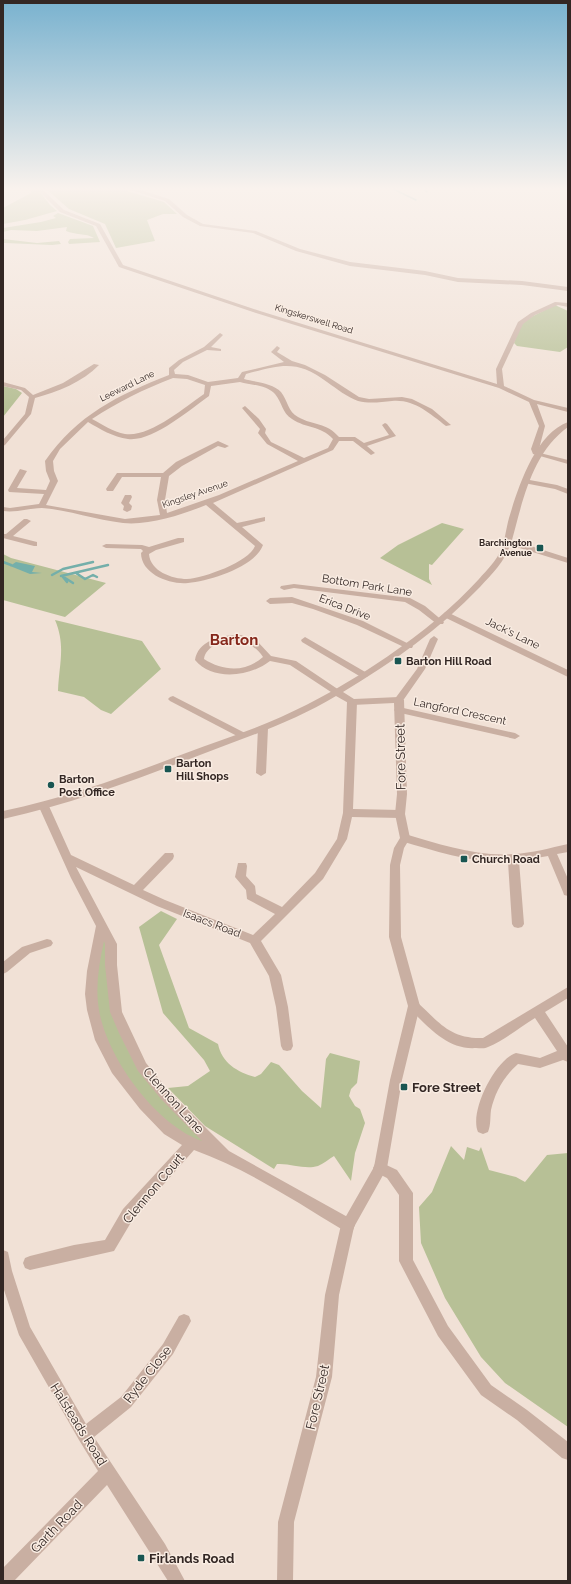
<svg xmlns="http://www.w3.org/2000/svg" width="571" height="1584" viewBox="0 0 571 1584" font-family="Raleway,sans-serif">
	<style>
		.green { fill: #b7c096 }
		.water { fill: #74afaa }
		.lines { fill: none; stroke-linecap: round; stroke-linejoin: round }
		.stream-far1 { stroke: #74afaa; stroke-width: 1.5 }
		.stream { stroke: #74afaa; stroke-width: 2.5 }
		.minor { fill: #c9afa2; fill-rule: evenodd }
		.tertiary { fill: #c9afa2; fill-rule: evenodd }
		.poi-dot { fill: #195652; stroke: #f9ece2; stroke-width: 1.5 }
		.labels { text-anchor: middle; stroke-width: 3; stroke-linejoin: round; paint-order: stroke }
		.far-street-label { font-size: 9px; fill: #332724; stroke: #f9ece2 }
		.far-poi-label { font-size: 9px; font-weight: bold; fill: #332724; stroke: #f9ece2; text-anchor: end }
		.street-label { font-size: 11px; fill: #332724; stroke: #f9ece2 }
		.poi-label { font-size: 11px; font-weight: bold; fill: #332724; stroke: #f9ece2; text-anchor: start }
		.near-street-label { font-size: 13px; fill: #332724; stroke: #f9ece2 }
		.near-poi-label { font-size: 13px; font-weight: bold; fill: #332724; stroke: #f9ece2; text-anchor: start }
		.district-label { font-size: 15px; font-weight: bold; fill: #85271b; stroke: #f9ece2 }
	</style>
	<rect width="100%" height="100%" fill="#f1e1d6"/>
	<path class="green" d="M32 188H37L50 205 57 211 25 220 3 224V208L31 193Z
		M117 188 164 202 177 214H163L147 220 155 241 116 248 105 224 69 209 45 188Z
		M58 213 93 226 100 242 69 244 68 242 70 239 94 238C86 233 75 235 66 231L67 227 37 231 11 230 3 232V228L41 222 56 218 53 216Z
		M3 239 37 243 59 241 61 244 52 245 5 243H3Z
		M555 305 568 311V347L560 352 517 346 514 343 520 325 533 316Z
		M3 386 16 389 22 393 3 417Z
		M442 523 464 529 432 565 429 564V579L432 585 380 558 398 545Z
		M3 554 11 558 106 583 65 617 3 600Z
		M55 620 142 641 161 669 111 714 101 710 84 697 58 691C59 664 66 646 55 620Z
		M161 911 177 919 159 945 189 1028 218 1044C222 1063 237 1072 255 1077L261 1074 271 1062 279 1065 302 1091 321 1108 326 1059 330 1053 360 1061 357 1083 351 1089 349 1096 355 1106 360 1109 365 1123 355 1153 351 1181 334 1156C329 1159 323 1164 318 1166 304 1170 291 1163 277 1164L274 1169 205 1126 168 1088 188 1086 210 1071 204 1060 163 1013 139 927Z
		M101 926 111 944 116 1012 142 1067 225 1156 191 1144 126 1083 92 1007Z
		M451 1146 464 1160 467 1147 479 1151 481 1147 489 1170 516 1177 525 1182 547 1155 568 1153V1427L505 1383 481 1357 445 1298 421 1243 419 1207 432 1192Z"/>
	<path class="water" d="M16 562 35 566 32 572 42 573 30 574 10 566Z"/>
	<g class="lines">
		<path class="stream-far1" d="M391 188 416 200
			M424 188 427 192
			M471 188 474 190"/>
		<path class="stream" d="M3 562 11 565
			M76 573 85 579 93 575 97 577
			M52 575 63 569 93 562
			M61 576 108 565
			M62 576 73 583
			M63 577 67 582"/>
		<path class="minor" d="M36 188H41L64 210 100 224 123 265 260 311 497 384 496 369 518 322 531 313 555 302 568 303V307L558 305 535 315 523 324 502 369 504 386 534 400 568 408V412L537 404 545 426 539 449 540 453 568 460V464L533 454 531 449 539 426 529 402 499 388 256 313 119 267 96 226 60 212Z
			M125 188H134L169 199 187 215 203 224 256 231 300 249 350 262 425 271 458 278 522 281 568 287V291L522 285 458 282 425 275 350 266 296 251 253 233 200 226 183 217 165 201Z
			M220 333 223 335 211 347 221 349V351L207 350 183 362 174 370 175 374 188 375 208 382 238 378 242 372 284 362 271 352 277 346 280 348 277 352 292 361 305 365 325 375 359 397 369 399 402 397 412 399 432 409 451 425 446 426C429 413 414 399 392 401 381 402 370 404 358 401 347 397 337 389 327 382 297 359 280 365 246 374L244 379C255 382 273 383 281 392 288 401 288 412 298 417 314 426 326 422 339 437H355L364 443 389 435 382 425 385 423 387 424 396 436 367 446 375 453 371 455 353 441H339L333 450 213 503 237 523 265 517V521L242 527 263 545C255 567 210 581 188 583 170 585 141 574 141 553L143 551 141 549 106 548 102 546 106 544 142 545 149 547 178 538H184V542L156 550 149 554C150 571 172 579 187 579 204 578 249 562 255 546L206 505C184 514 148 526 123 523 97 520 68 510 42 508 29 508 16 513 3 511V507L10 508 39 504 44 494 9 492 8 490 20 469 27 471 17 488 46 490 50 481 46 471 45 461C77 415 118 395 169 375V368L179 360 204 347ZM173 378 187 379 205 385 204 394C185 407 149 438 125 434 113 432 102 424 92 419 118 402 144 389 173 378ZM240 382C251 385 267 385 275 394 282 402 282 413 292 419 307 429 320 425 333 439L328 448 304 458 271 442 265 433 266 429 259 419 245 406 242 408 260 429 258 433 267 444 298 461 219 495 167 513 165 500 169 476 182 466 218 446 225 448 229 446 218 441 176 462 163 473H117L106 489 107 491H113L122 477H161L157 500 160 515 125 519 46 505 58 481 54 471 53 461 60 449 88 422C100 429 113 437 128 439 153 442 189 410 209 396L211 386Z
			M94 364 99 365C83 382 57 392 35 398L31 414 5 445 3 446V440L25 414 29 397 21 390 3 386V382L25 388 33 395 63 383Z
			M524 479 557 485 568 489V494L555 489 524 483Z
			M125 495H131L132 497 129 503 132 506 131 510 127 512 123 510 124 506 121 503Z
			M24 519H27L31 521 13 536 37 542V546H34L3 538V534H6Z
			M294 584 410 598 425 606 444 622 443 624H437L419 610 405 602 294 588 284 590 280 588 281 586Z
			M292 597 363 621 413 646 412 648H406L357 625 313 609 292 603 270 604 266 601 270 598Z
			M447 612 568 670V677L444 617V613Z
			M241 635 257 641 271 656 296 661 342 692 337 695 334 694 290 665 270 661C250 677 212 681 195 660 198 640 223 634 241 635ZM229 641C244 640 255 645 263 657 245 673 223 671 204 659 206 647 218 643 229 641Z
			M434 636 438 639 425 669 402 702H396L394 700 417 669 430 639Z
			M305 637 367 673 368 675 367 677H361L302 642 301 640Z
			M173 696 245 733 247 735 245 737H239L170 701 168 699 170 697Z
			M352 699 357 702 353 809 400 810 405 814 400 818 352 817 347 839 323 879 261 941 281 975 288 1007 293 1046 291 1050 287 1051 283 1050 281 1046 276 1007 269 976 250 943 157 906 76 867 117 944V965L122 1012 146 1063 169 1091 229 1151 353 1220 355 1225 353 1230 348 1232 343 1230C295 1201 247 1169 194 1150L133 1219 114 1251 30 1270 25 1268 23 1263 25 1258 30 1256 74 1245 105 1240 123 1209 182 1145 164 1134 140 1109 112 1073 95 1040 87 1010 85 994 87 971 96 926 71 878 39 807 44 803 48 804 71 855 134 885 165 853H173L174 856 173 859 143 890 165 900 253 935 275 914 247 899 246 890 235 877 238 863H246L247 866 246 876 255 886 256 894 282 907 315 873 337 839 343 813 347 702ZM104 941 105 944V965L110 1012 119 1033 138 1071 161 1099 202 1141C156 1125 107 1058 99 1010 95 987 99 964 104 941Z
			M399 707 515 733 520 736 515 739 396 712 394 710 396 708Z
			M263 725 268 728 266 773 261 776 256 773 258 728Z
			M405 834C439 844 477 857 514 854 532 853 550 848 568 844V852L557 854 568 879V896L564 895 563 892 548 856 519 861 524 924 522 927 518 928 514 927 512 924 508 862C472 863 435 851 401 841L400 838 401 835Z
			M47 939 51 940 53 943 51 946 30 953 7 972 3 974V962L22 947Z
			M568 987V998L545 1012 568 1047V1062L563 1060 540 1068 518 1064C504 1076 495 1092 491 1110 490 1117 491 1125 488 1132L483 1134 478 1132C469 1112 495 1060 516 1053L540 1058 557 1051 535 1018C520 1027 505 1040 488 1047 485 1049 480 1048 476 1048 448 1050 429 1028 410 1009L408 1006 410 1003 414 1001 418 1003C440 1023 450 1039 483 1038Z
			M380 1162 397 1170 413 1193V1260L448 1326 491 1385 527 1410 568 1442V1460L562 1458 517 1420 481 1395 438 1336 399 1261V1195L387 1178 375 1172 373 1168 375 1164Z
			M3 1250 8 1252 12 1271 30 1327 86 1424 121 1397 163 1344 179 1316 184 1314 189 1316 191 1321 173 1354 131 1407 94 1437 165 1544 185 1581H168L107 1485 14 1581H3V1568L98 1471 79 1440 19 1335 3 1287Z"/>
		<path class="tertiary" d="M568 422V427C532 453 523 500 512 540L568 558V563L510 545C505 561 492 574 480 587 440 629 393 662 343 692L354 699 399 697 404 700 407 794 405 814 410 838 404 848 400 865 401 937 420 1006 402 1080 387 1168 354 1227 339 1295 332 1377 294 1522 293 1581H277L278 1522 316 1377 325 1295 341 1225 374 1167 390 1080 408 1006 389 937 390 865 394 848 400 838 395 814 397 794 394 703 352 705 336 696C293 722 247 737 200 755 135 780 71 804 3 819V811C66 798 126 776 186 753 218 741 250 731 281 717 348 687 430 633 479 579 487 570 496 561 501 550 505 540 506 529 509 518 518 488 535 434 568 422Z"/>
	</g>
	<linearGradient id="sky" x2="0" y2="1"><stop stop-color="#79b2cf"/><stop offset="0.46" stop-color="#f9f2ed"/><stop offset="1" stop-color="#f9f2ed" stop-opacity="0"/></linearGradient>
	<rect width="571" height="410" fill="url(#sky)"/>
	<g class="poi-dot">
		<rect x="536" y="544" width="8" height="8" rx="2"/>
		<rect x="394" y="657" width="8" height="8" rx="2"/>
		<rect x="164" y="765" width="8" height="8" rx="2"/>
		<circle cx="51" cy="785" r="4"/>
		<rect x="460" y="855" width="8" height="8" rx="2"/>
		<rect x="400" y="1083" width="8" height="8" rx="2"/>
		<rect x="137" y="1554" width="8" height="8" rx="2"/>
	</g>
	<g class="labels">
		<g class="far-street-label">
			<text transform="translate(314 319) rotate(17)" y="3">Kingskerswell Road</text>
			<text transform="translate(127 386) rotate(-26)" y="3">Leeward Lane</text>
			<text transform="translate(195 494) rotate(-19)" y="3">Kingsley Avenue</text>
		</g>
		<g class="far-poi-label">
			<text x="532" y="546">Barchington<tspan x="532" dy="10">Avenue</tspan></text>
		</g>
		<g class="street-label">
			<text transform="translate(367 585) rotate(9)" y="4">Bottom Park Lane</text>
			<text transform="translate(345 607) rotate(21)" y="4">Erica Drive</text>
			<text transform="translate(513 633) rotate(26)" y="4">Jack's Lane</text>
			<text transform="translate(460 711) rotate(12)" y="4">Langford Crescent</text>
			<text transform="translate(212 923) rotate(21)" y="4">Isaacs Road</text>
		</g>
		<g class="poi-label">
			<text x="406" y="665">Barton Hill Road</text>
			<text x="176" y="767">Barton<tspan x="176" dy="13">Hill Shops</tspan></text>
			<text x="59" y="783">Barton<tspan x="59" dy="13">Post Office</tspan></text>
			<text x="472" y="863">Church Road</text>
		</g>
		<g class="near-street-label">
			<text transform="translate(400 757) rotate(-91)" y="5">Fore Street</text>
			<text transform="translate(174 1100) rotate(48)" y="5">Clennon Lane</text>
			<text transform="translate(153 1188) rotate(-50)" y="5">Clennon Court</text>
			<text transform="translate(147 1374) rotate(-52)" y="5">Ryde Close</text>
			<text transform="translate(317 1397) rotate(-77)" y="5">Fore Street</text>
			<text transform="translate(79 1424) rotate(58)" y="5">Halsteads Road</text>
			<text transform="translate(56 1526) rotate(-46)" y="5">Garth Road</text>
		</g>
		<g class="near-poi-label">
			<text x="412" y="1092">Fore Street</text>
			<text x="149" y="1563">Firlands Road</text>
		</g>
		<g class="district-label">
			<text x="234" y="645">Barton</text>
		</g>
	</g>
	<rect width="571" height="1584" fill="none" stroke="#332724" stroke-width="8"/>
</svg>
